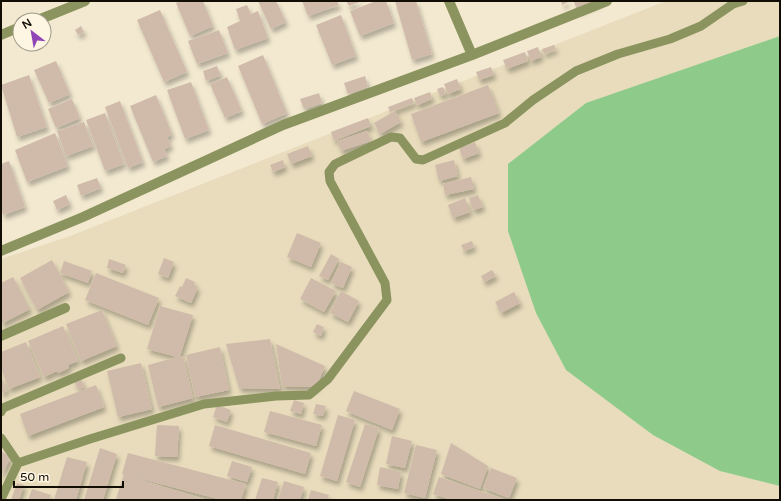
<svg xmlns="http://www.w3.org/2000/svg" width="781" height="501" viewBox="0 0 781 501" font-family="'Varela Round',sans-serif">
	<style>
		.built { fill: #e8dcbc }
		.water { fill: #8ecb8b }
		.building { fill: #d0bbaa; filter: url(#shadow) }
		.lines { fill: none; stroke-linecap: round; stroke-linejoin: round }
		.service { stroke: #8b945e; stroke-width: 9 }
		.minor { stroke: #8b945e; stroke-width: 10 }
	</style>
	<defs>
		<filter id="shadow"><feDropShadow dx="2.5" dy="4.5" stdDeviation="2" flood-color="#0004"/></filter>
	</defs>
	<rect width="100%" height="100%" fill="#f3e9d0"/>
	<path class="built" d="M666 1H780V500H1V259L70 236Z"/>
	<path class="water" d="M780 36V486L720 471 653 435 566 370 536 313 508 231V164L586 103Z"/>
	<path class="building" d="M180 1H203L213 26 190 36 176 3Z
		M258 1H276L286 22 271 29Z
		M302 1H337L339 5 308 16Z
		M346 1H362L349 6Z
		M376 1H386L394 23 360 36 350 11Z
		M395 1H416L432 54 412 60Z
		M561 1H570L562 5Z
		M577 1H601L577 11 574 2Z
		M247 5 251 14 258 11 268 38 235 50 227 27 240 21 236 9Z
		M160 10 187 72 164 82 137 20Z
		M341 15 356 56 332 65 316 25Z
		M81 26 84 32 78 35 75 30Z
		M219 30 228 53 197 64 188 41Z
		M554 45 556 49 544 54 542 49Z
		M538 47 541 57 531 61 527 51Z
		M525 52 528 61 507 69 503 60Z
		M263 55 287 113 262 124 238 66Z
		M56 61 70 94 49 103 34 70Z
		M217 66 221 75 206 81 203 71Z
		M491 67 494 75 479 80 476 72Z
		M29 75 47 127 17 137 1 85Z
		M365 76 368 87 348 94 344 83Z
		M227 77 242 111 225 118 210 84Z
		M457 79 461 89 448 94 444 84Z
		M191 82 209 130 185 139 167 90Z
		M488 85 499 113 421 142 411 114Z
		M443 87 446 94 440 96 437 89Z
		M430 92 432 99 417 105 414 98Z
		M319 93 322 103 304 109 300 99Z
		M156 95 172 134 167 137 171 146 164 149 167 156 153 162 130 106Z
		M412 98 414 103 390 112 388 107Z
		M72 99 80 118 56 128 48 109Z
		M120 101 143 162 128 168 105 107Z
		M395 111 401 122 380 134 374 123Z
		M105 113 124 164 105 171 86 120Z
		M368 118 371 126 334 141 331 132Z
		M84 122 93 146 66 156 57 131Z
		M367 131 371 141 341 151 337 141Z
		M55 133 68 166 27 182 15 150Z
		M475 142 479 153 463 159 459 148Z
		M308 146 312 156 291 164 287 154Z
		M283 160 285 167 273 172 270 165Z
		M454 160 458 176 439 181 435 165Z
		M9 161 25 207 3 215 1 208V164Z
		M471 177 474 189 445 195 443 184Z
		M97 178 101 188 81 196 77 185Z
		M66 195 70 204 57 210 53 201Z
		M478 195 483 207 473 210 469 198Z
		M465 198 470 212 453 218 448 205Z
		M297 233 321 243 311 267 287 257Z
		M472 241 474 247 464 251 461 245Z
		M331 254 339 259 328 280 319 276Z
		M164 258 174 262 168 278 158 274Z
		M109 259 126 265 123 273 107 268Z
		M52 260 69 292 37 310 20 278Z
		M64 261 92 271 88 283 60 273Z
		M341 262 352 267 343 288 331 283Z
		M492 270 496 276 484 282 481 276Z
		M96 273 159 298 148 325 85 300Z
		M13 277 30 309 1 324V283Z
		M186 278 195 282 194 285 198 287 191 303 175 296 180 286 182 287Z
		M311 278 336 291 324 312 300 299Z
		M341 291 359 301 348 322 330 313Z
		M514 292 520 303 501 313 495 302Z
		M160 306 193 315 180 356H183L193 398 158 407 148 365 177 357 147 349Z
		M102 310 117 346 81 361 66 324Z
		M317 324 324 327 321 336 313 332Z
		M63 326 78 361 68 365 69 368 58 373 57 371 44 377 28 341Z
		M270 339 280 389 239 388 226 344Z
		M26 342 40 377 9 389 1 368V352Z
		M276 344 325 366 316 387 282 386Z
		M220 347 229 390 195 397 186 355Z
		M141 363 152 409 118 417 107 371Z
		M1 376 7 391 1 393Z
		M80 377 85 387 79 390 73 380Z
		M96 385 104 407 28 436 20 414Z
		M354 391 400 409 392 430 346 411Z
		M294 400 304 403 301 414 290 411Z
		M316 404 326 406 323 416 313 414Z
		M217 405 231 410 227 422 213 417Z
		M270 411 322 425 316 446 264 432Z
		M338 415 355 420 337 481 320 476Z
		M365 424 379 428 360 487 346 482Z
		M157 425 179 426 177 457 155 456Z
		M215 425 311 453 305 474 209 446Z
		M392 436 412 441 405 468 386 464Z
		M451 443 488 466 480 489 441 474Z
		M416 445 437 450 425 498 404 493Z
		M100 448 117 454 103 500H84Z
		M1 451 11 457 1 476Z
		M128 453 246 484 241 500H222L126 475 206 500 116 499 124 474H122Z
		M67 457 87 462 76 500H54Z
		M232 461 252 467 247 482 227 476Z
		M380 467 401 472 398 489 377 485Z
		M491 468 517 478 509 498 483 488Z
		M439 477 506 500H452L433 494Z
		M262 478 278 482 273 500H255Z
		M284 481 304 487 300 500H278Z
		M17 483 24 485 19 500H11Z
		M32 489 51 495 49 500H28Z
		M311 490 329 495 327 500H308Z"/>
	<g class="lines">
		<path class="service" d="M1 412 3 408 121 358
			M1 438 18 463
			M1 499 18 463 90 439 204 404 276 396 309 395 328 379 387 300 385 283 330 181 329 172 335 164 391 137 400 138 416 159 423 160 505 123 533 100 576 71 618 54 670 39 701 26 733 4 743 1"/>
		<path class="minor" d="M449 1 472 55
			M38 20 85 1
			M1 35 20 27
			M1 251 83 217 283 125 472 55 607 1
			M1 336 65 308"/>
	</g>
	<rect width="781" height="501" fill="none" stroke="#120e06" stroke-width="4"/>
	<g transform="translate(32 32) rotate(329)"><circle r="19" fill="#fef6e2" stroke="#a0998a"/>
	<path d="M0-3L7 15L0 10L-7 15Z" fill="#9045b7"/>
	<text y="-6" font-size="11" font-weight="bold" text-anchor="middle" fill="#120e06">N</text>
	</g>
	<path d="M14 481v6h109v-6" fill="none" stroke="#120e06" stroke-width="2"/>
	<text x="20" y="481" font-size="12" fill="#120e06" stroke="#fef6e2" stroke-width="3" paint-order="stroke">50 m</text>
</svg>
